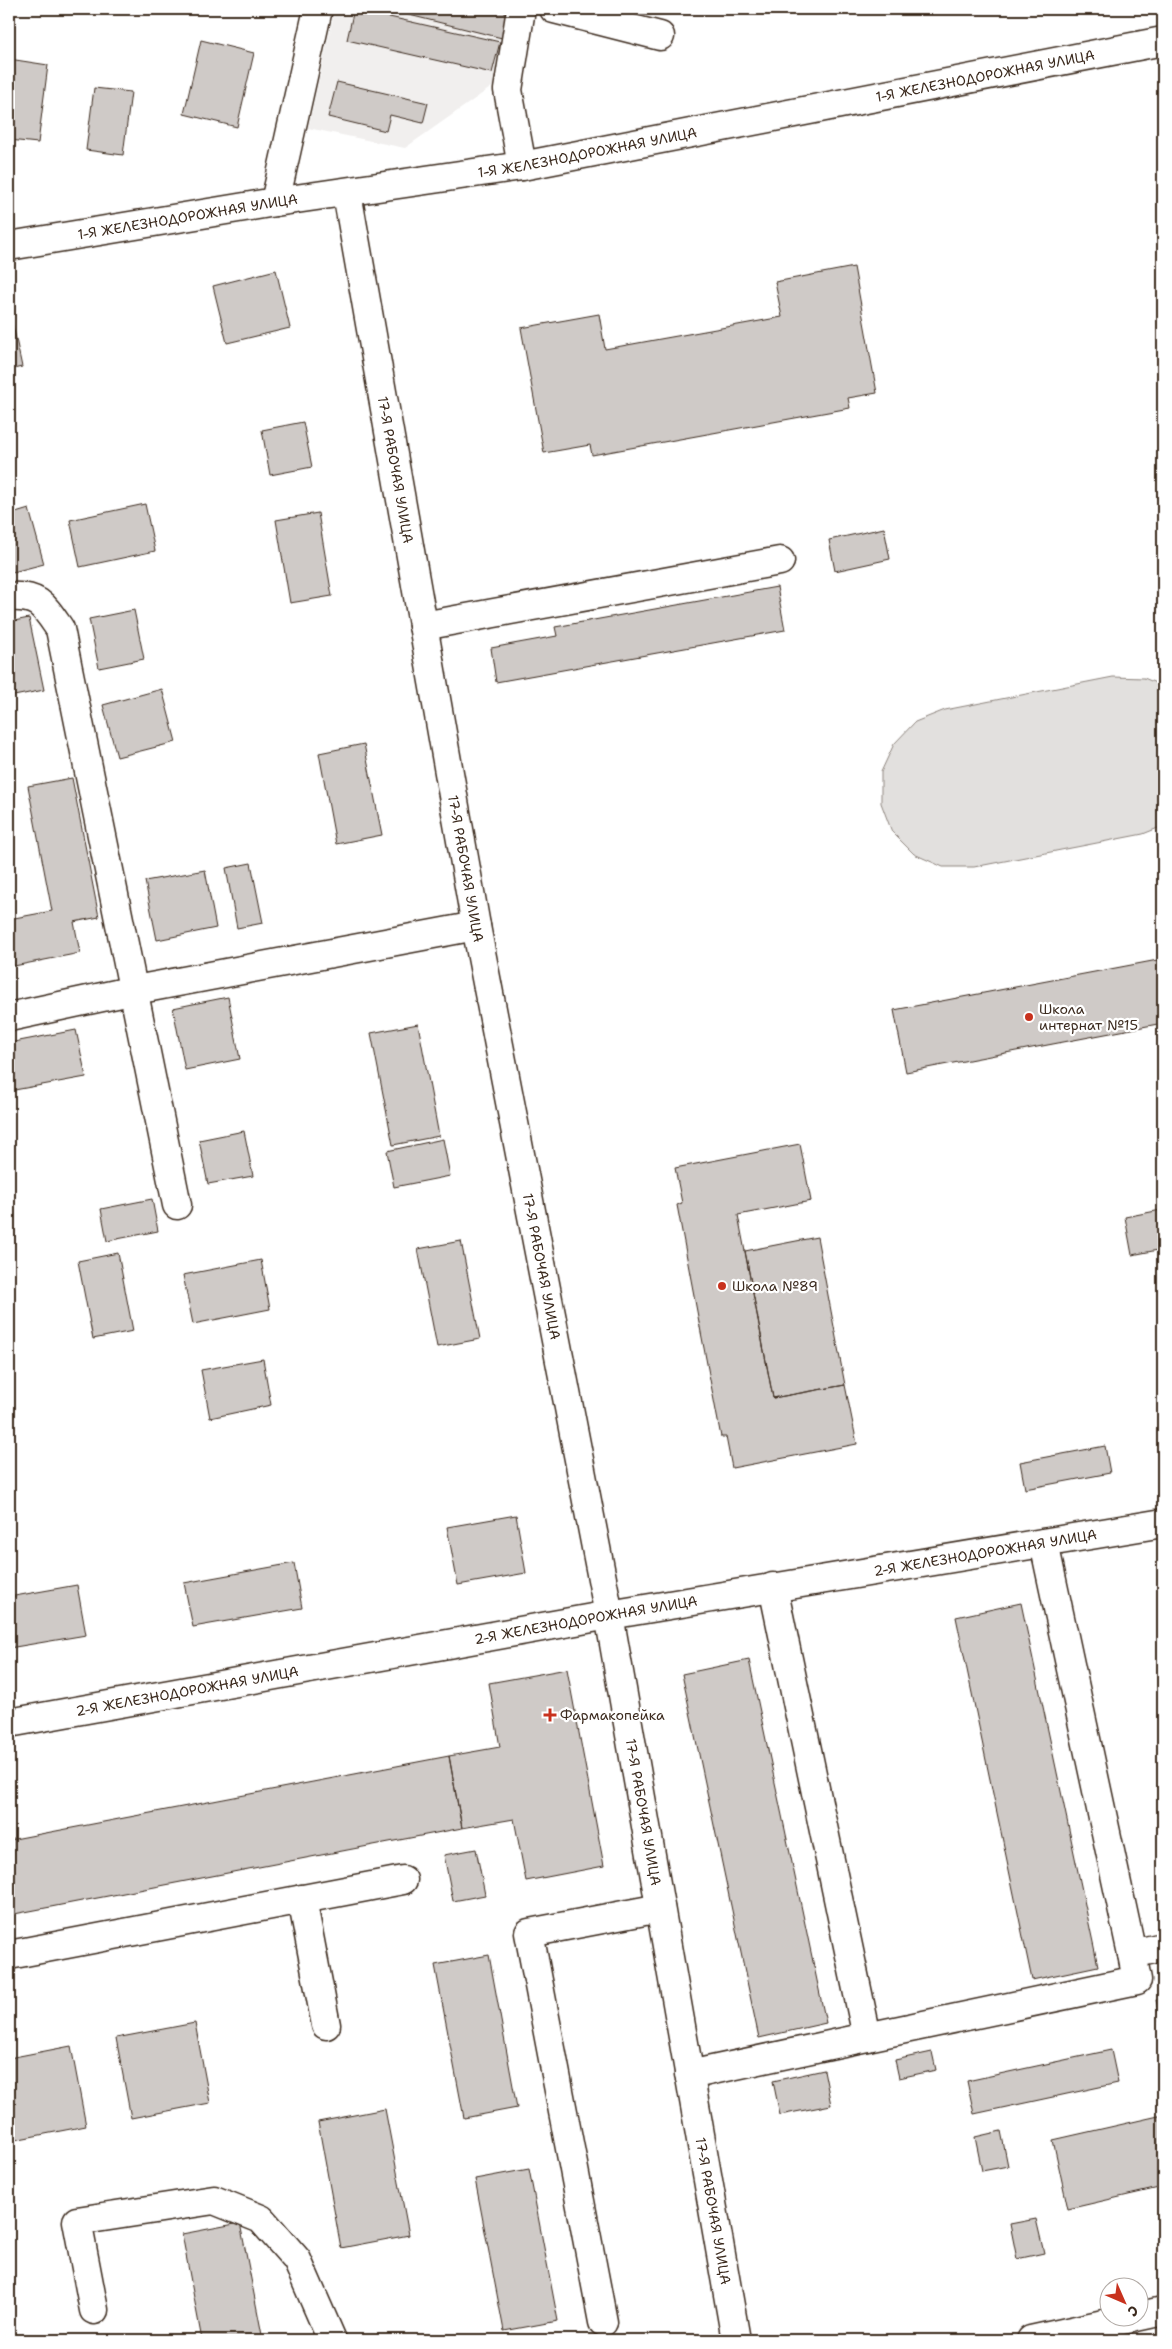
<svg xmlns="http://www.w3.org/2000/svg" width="1172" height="2349" viewBox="0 0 1172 2349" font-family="'Shantell Sans',sans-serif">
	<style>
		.built { fill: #f1efee }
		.green { fill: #e2e0de; stroke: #8e857e }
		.building { fill: #cfcac7; stroke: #3b2a1e }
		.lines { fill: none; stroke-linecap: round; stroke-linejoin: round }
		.minor-casing { stroke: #3b2a1e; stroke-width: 31 }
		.minor { stroke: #fff; stroke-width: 28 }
		.poi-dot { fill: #c8321e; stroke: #fff; stroke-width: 2 }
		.labels { text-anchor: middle; stroke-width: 4.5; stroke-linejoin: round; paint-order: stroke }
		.street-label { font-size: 14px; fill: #3b2a1e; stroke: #fff }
		.poi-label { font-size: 14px; fill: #3b2a1e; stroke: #fff; text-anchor: start }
	</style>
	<rect width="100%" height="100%" fill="#fff"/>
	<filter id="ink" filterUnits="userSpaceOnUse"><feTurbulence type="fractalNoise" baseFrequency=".02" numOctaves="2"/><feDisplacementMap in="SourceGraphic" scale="10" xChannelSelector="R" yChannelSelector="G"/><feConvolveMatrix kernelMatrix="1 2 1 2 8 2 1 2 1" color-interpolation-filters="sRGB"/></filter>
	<g filter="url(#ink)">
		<path class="built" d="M335 9H514L503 79 405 148 308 128Z"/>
		<path class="green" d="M1113 677 1144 678 1163 686V826L1143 834 974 867H943L914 854 892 832 881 803V772L894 744 915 722 945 710Z"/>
		<path class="building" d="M354 9 500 42 492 73 347 40Z
			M385 9H514L506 39Z
			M201 40 254 53 237 127 184 114Z
			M9 59 48 65 38 143 9 140Z
			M337 82 428 103 423 123 390 115 386 131 328 117Z
			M94 88 131 92 123 155 86 150Z
			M854 267 877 393 848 398 850 408 592 455 590 445 544 453 521 328 599 314 605 349 782 317 775 282Z
			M276 270 290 328 227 343 213 286Z
			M13 325 22 367 9 370V326Z
			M303 422 312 467 270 475 262 430Z
			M145 504 155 551 80 567 70 520Z
			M29 509 44 564 9 573V515Z
			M318 513 332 596 290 603 276 520Z
			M884 528 890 559 835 571 829 540Z
			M777 587 785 630 496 682 491 648 557 636 555 627Z
			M134 610 144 659 99 668 89 619Z
			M29 618 44 690 9 697V622Z
			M162 689 176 742 117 757 103 705Z
			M364 744 382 835 336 844 319 753Z
			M72 778 99 917 74 922 80 953 9 967V919L52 911 28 786Z
			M251 863 263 923 237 928 226 868Z
			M205 870 216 928 157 940 145 881Z
			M1163 959V1023L906 1072 894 1010Z
			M228 997 240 1059 185 1070 173 1008Z
			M418 1024 439 1136 393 1145 371 1033Z
			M76 1030 86 1077 9 1091V1043Z
			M244 1131 253 1176 208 1184 199 1140Z
			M443 1139 450 1176 394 1187 387 1151Z
			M800 1144 811 1201 738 1215 773 1398 845 1385 857 1444 732 1468 726 1437H721L699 1322 677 1205 682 1203 675 1168Z
			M152 1199 158 1231 107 1241 101 1209Z
			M1161 1210 1163 1249 1132 1255 1125 1217Z
			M817 1237 845 1385 773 1398 745 1251Z
			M461 1241 480 1339 437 1347 418 1249Z
			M118 1253 133 1331 93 1339 78 1261Z
			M261 1260 270 1309 193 1324 183 1275Z
			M263 1359 271 1405 210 1418 201 1370Z
			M1105 1446 1110 1473 1025 1489 1020 1462Z
			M516 1515 526 1573 458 1585 447 1527Z
			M294 1563 302 1608 193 1627 184 1583Z
			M77 1585 86 1635 9 1648V1597Z
			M1021 1603 1098 1966 1032 1980 956 1617Z
			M749 1660 826 2023 759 2038 682 1674Z
			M567 1669 604 1866 526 1881 514 1819 462 1828 449 1756 500 1747 489 1683Z
			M449 1756 462 1828 9 1915V1840Z
			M476 1849 485 1895 453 1901 444 1855Z
			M489 1955 517 2108 464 2118 435 1965Z
			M1163 1999V2035L1156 2000Z
			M195 2023 210 2103 131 2118 116 2038Z
			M71 2046 86 2126 9 2141V2058Z
			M1111 2050 1118 2083 974 2114 967 2081Z
			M932 2052 936 2070 899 2078 895 2060Z
			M824 2070 831 2105 780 2115 773 2081Z
			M385 2109 409 2235 341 2248 318 2122Z
			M1163 2115V2187L1068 2209 1053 2140Z
			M1001 2131 1008 2166 982 2171 975 2137Z
			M529 2169 558 2321 504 2331 475 2179Z
			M1036 2219 1044 2253 1017 2259 1010 2224Z
			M240 2223 263 2340H202L182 2234Z"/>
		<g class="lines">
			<g class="minor-casing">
				<g id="minor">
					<path d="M521 9 508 90 522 166"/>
					<path d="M554 9 660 36"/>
					<path id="s1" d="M347 193 476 926 609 1615 736 2340"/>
					<path d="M275 202 318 9"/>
					<path id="s2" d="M9 246 275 202 522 166 1163 41"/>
					<path d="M9 597C39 595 44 606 60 629L177 1205"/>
					<path d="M423 626 780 561"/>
					<path d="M9 1017 135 990 476 926"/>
					<path d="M1044 1543 1132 1954 1163 1947"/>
					<path id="s3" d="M9 1723 609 1615 1163 1523"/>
					<path d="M302 1899 326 2025"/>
					<path d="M9 1955 403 1880"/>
					<path d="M867 2037 1137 1980 1132 1954"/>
					<path d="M689 2075 867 2037 773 1587"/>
					<path d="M94 2310 77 2221 214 2200 261 2219 297 2260 332 2340"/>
					<path d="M603 2322 529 1933 660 1908"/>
					<path d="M1031 2340 1163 2311"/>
				</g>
			</g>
			<use href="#minor" class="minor"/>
		</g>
	</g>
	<g class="poi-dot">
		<circle cx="1029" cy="1017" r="5"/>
		<circle cx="722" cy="1286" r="5"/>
		<path d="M547.5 1707.5h5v5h5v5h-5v5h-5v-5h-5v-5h5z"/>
	</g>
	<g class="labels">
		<g class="street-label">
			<text dy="5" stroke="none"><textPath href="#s2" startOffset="991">1-Я ЖЕЛЕЗНОДОРОЖНАЯ УЛИЦА</textPath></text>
			<text dy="5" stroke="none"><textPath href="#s2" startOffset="586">1-Я ЖЕЛЕЗНОДОРОЖНАЯ УЛИЦА</textPath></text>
			<text dy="5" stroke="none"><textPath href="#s2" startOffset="181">1-Я ЖЕЛЕЗНОДОРОЖНАЯ УЛИЦА</textPath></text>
			<text dy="5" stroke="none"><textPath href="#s1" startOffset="281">17-Я РАБОЧАЯ УЛИЦА</textPath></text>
			<text dy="5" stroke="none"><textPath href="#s1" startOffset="686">17-Я РАБОЧАЯ УЛИЦА</textPath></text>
			<text dy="5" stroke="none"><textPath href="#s1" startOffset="1091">17-Я РАБОЧАЯ УЛИЦА</textPath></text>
			<text dy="5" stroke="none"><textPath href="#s3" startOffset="991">2-Я ЖЕЛЕЗНОДОРОЖНАЯ УЛИЦА</textPath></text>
			<text dy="5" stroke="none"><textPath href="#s3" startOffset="586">2-Я ЖЕЛЕЗНОДОРОЖНАЯ УЛИЦА</textPath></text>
			<text dy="5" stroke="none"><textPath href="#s3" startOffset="181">2-Я ЖЕЛЕЗНОДОРОЖНАЯ УЛИЦА</textPath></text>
			<text dy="5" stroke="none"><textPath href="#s1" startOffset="1646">17-Я РАБОЧАЯ УЛИЦА</textPath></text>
			<text dy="5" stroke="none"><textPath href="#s1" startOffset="2051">17-Я РАБОЧАЯ УЛИЦА</textPath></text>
		</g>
		<g class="poi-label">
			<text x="1039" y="1014">Школа<tspan x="1039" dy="16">интернат №15</tspan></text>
			<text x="732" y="1291">Школа №89</text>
			<text x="560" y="1720">Фармакопейка</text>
		</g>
	</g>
	<rect width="1172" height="2349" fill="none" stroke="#fff" stroke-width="30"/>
	<rect x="15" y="15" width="1142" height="2319" fill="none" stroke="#3b2a1e" stroke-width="2" filter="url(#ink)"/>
	<g transform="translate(1124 2302) rotate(135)"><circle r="24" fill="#ffffff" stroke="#b1aaa5"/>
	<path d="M0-4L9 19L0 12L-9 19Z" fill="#c8321e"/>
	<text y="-8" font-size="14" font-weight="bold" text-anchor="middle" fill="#3b2a1e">С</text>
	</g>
</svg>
